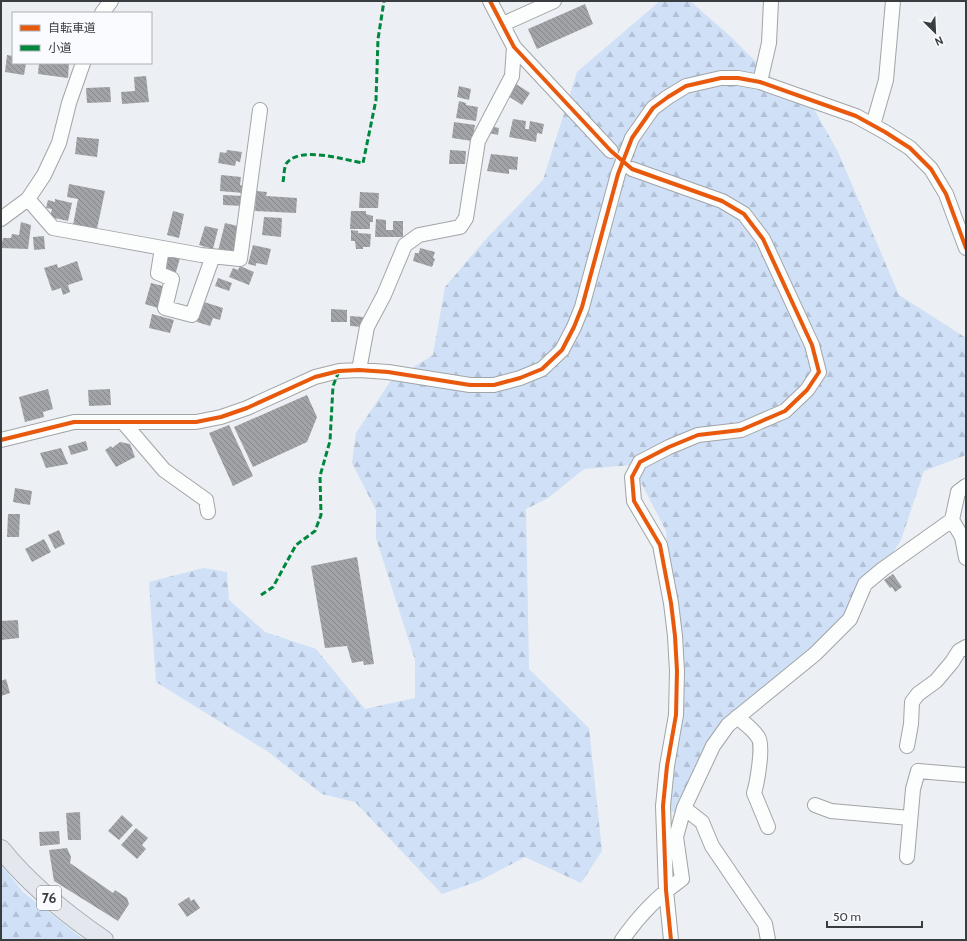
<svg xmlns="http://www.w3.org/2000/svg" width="967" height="941" viewBox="0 0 967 941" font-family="Cabin,'Noto Sans JP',sans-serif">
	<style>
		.forest { fill: url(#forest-firs) }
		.building { fill: url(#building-back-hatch) }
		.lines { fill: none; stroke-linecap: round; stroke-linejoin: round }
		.minor-casing { stroke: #a2a4a7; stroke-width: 16 }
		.major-casing { stroke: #a6aeb9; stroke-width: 20 }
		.minor { stroke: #fcfdfd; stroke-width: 14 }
		.major { stroke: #e4e7ed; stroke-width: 18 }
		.quiet { stroke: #00873e; stroke-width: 3; stroke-dasharray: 6 3; stroke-linecap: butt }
		.cycleway-casing { stroke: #f9fbfe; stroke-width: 6 }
		.cycleway { stroke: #e8590c; stroke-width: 4 }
		.labels { text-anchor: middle; stroke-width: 4; stroke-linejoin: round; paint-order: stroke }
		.shield { fill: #f9fbfe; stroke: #737679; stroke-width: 1 }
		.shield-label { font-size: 14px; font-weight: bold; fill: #3a3d40 }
	</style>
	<defs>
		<pattern id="forest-firs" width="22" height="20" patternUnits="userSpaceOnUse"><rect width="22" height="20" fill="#cfe0f7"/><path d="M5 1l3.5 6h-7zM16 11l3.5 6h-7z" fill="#b2c1d5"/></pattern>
		<pattern id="building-back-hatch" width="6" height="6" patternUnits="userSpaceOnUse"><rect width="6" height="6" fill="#a1a3a6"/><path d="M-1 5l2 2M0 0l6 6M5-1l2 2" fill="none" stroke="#848689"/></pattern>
	</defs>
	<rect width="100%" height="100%" fill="#eceff3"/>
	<path class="forest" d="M660 1H690L730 36 783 89 810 102 838 152 899 295 966 338V455L924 471 901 540 850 619 713 746 679 815 663 806 676 647 666 531 632 465 584 469 548 498 526 509 529 669 589 728 602 851 581 883 525 857 481 880 442 894 355 802 322 794 267 751 156 682 149 582 203 568 227 572 229 600 265 632 316 649 365 709 415 698V660L376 538V510L352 463 356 433 390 382 433 355 445 287 487 238 543 180 577 72Z
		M1 865 23 892 84 940H1Z"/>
	<path class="building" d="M585 4 593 24 537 49 528 29Z
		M7 55 13 56V63H26L24 75 5 72Z
		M39 63H69L68 78 38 74Z
		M146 76 149 102 122 104 121 92 135 91 134 77Z
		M516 84 530 93 522 105 508 96Z
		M459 86 471 89 469 100 457 97Z
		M110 87 111 102 87 103 86 88Z
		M459 101 466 103V105L478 107 476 121 456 118Z
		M513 119 526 121 525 129H529L530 121 544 124 542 134 537 133 536 142 509 137Z
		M454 122 475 125 472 141 452 138Z
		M490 126 499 128 498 135 489 133Z
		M77 137 99 139 97 157 75 154Z
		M227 150 242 152 240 162 236 161 235 166 218 163 220 152 226 153Z
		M450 150 466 151 465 164H449Z
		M491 154 518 157 517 170 509 169V174L487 171Z
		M221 175 241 177 240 185 244 186 243 193 220 191Z
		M69 184 105 191 97 229 73 225 78 199 67 197Z
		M256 191 267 192 266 196 297 198 296 213 255 211Z
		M360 192 379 193 378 208H359Z
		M223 195 244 196 243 206 223 205Z
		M55 199 72 203 68 221 50 217 52 209 46 208 48 200 55 202Z
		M173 211 184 214 179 238 167 235Z
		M351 211H366V214L373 216V222H370V229H350Z
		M264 217 282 218 281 237 262 235Z
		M376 219 386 220V230H393V221H403V237H375Z
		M21 222 31 225 28 249 1 248 3 238H11L12 234 19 235Z
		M225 223 242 227 235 254 218 251Z
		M205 226 218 229 213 249 199 245Z
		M351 230 358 231V233L371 234 370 247H363V249H356L355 241H351Z
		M44 236 45 249 34 250 33 237Z
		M253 245 271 249 267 265 256 263V266L248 264Z
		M420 248 435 252 433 258 435 259 432 267 413 261 415 253H419Z
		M168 255 180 258 176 272 164 269Z
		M77 261 83 280 68 285 70 292 63 295 61 288 52 291 44 268 57 264 58 268Z
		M240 266 254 272 249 285 229 277 233 268 238 270Z
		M218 278 232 283 229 291 215 286Z
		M151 283 163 286 158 308 145 304Z
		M204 302 223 308 220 320 213 318 210 326 197 322Z
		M331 309 347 310V322H331Z
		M152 314 174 320 170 333 149 328Z
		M350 316 363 317V327L350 326Z
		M48 389 53 409 43 412 44 417 25 422 19 397Z
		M110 389 111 405 89 406 88 390Z
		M307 395 317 417 307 442 253 467 234 427Z
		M229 425 253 476 233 486 209 433Z
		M86 441 88 450 71 455 68 446Z
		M120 442 130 444 135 457 116 467 105 450 111 446 112 448Z
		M61 448 68 464 46 468 40 453Z
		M15 488 32 491 30 505 13 502Z
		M8 514H20L19 537H7Z
		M59 530 65 544 55 549 48 535Z
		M44 539 51 552 32 562 25 549Z
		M357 557 374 664 364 665 363 661 352 663 347 646 325 648 311 566Z
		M893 574 902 587 895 592 892 587 890 588 884 580Z
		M18 620 19 638 1 640V621Z
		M6 679 10 693 1 696V681Z
		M80 812 81 840H68L66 813Z
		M122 815 133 825 119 840 108 831Z
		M136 828 148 838 142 845 146 849 137 859 121 845Z
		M59 831 60 844 40 846 39 832Z
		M67 848 71 857 70 863 113 893 115 890 127 898 129 904 118 921 54 881 49 850Z
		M189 897 191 901 194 899 200 908 187 917 178 904Z"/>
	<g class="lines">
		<g class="minor-casing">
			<path id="minor" d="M490 1 514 47 611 151
				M102 13 111 1
				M503 24 554 1
				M760 82 769 43 771 1
				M873 125 886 80 893 1
				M632 169 722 201 744 214 763 239 812 345 819 372 807 390 785 411 741 430 698 435 669 447 640 462 632 477 634 501 660 545 671 603 675 636 677 671 676 715 667 766 663 806 666 890 671 940
				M28 199 53 228 201 255 240 259 260 110
				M1 219 28 199 44 175 59 143 69 103 83 63
				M162 248 158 273 172 279 165 308 192 315 213 256
				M359 370 367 327 384 295 405 245 419 235 460 227 466 218 478 141 512 76 514 47
				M123 422 164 470 206 500 208 512
				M1 440 74 422H196L221 417 247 408 315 377 339 371 359 370 388 372 470 385H494L520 378 542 369 562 350 574 327 582 307 618 174 632 138 653 108 668 97 686 86 721 78H738L760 82 856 116 885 132 910 148 931 169 946 194 966 248
				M952 520 962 537 966 558
				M737 717C744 723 753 729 758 737 764 745 757 783 754 793L768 827
				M907 746 911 724 912 702 918 694 936 681 952 662 959 651 966 647
				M815 805 831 811 910 818
				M684 808 702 822 712 846 765 924 768 940
				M907 857 913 789 918 771 966 775
				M622 940C638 917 659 895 682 879L676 837 684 808 713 746 728 725 815 654 850 619 865 584 883 569 952 520 958 492 966 486"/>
		</g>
		<g class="major-casing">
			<path id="major" d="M1 849C30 885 66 914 104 940"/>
		</g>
		<use href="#minor" class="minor"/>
		<use href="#major" class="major"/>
		<path class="quiet" d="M283 182C284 177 284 168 286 164 299 145 344 160 363 163L376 100 378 39 384 1
			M261 595 273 587 296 545 315 531 321 515 320 476 330 441 333 386 339 371"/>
		<g class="cycleway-casing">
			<path id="cycleway" d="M490 1 514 47 611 151 632 169 722 201 744 214 763 239 812 345 819 372 807 390 785 411 741 430 698 435 669 447 640 462 632 477 634 501 660 545 671 603 675 636 677 671 676 715 667 766 663 806 666 890 671 940
				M1 440 74 422H196L221 417 247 408 315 377 339 371 359 370 388 372 470 385H494L520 378 542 369 562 350 574 327 582 307 618 174 632 138 653 108 668 97 686 86 721 78H738L760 82 856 116 885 132 910 148 931 169 946 194 966 248"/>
		</g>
		<use href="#cycleway" class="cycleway"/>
	</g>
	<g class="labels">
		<rect class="shield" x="37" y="886" width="24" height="24" rx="3"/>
		<g class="shield-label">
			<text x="49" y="903">76</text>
		</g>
	</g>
	<rect width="967" height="941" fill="none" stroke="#3a3d40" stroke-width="4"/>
	<rect x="12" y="12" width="140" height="52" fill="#f9fbfe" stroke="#adafb2"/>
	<rect x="20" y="25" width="20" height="6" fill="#e8590c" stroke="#adafb2"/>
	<text x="48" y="32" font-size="12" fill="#3a3d40">自転車道</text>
	<rect x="20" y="45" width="20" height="6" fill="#00873e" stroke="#adafb2"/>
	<text x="48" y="52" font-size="12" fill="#3a3d40">小道</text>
	<g transform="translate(935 32) rotate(156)" stroke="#f9fbfe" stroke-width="3" paint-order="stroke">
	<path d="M0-3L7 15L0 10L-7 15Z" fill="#3a3d40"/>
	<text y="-6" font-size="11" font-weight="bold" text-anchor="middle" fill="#3a3d40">N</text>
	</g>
	<path d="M827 921v6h95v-6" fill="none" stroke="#3a3d40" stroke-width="2"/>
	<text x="833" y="921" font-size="12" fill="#3a3d40" stroke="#f9fbfe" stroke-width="3" paint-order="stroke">50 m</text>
</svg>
